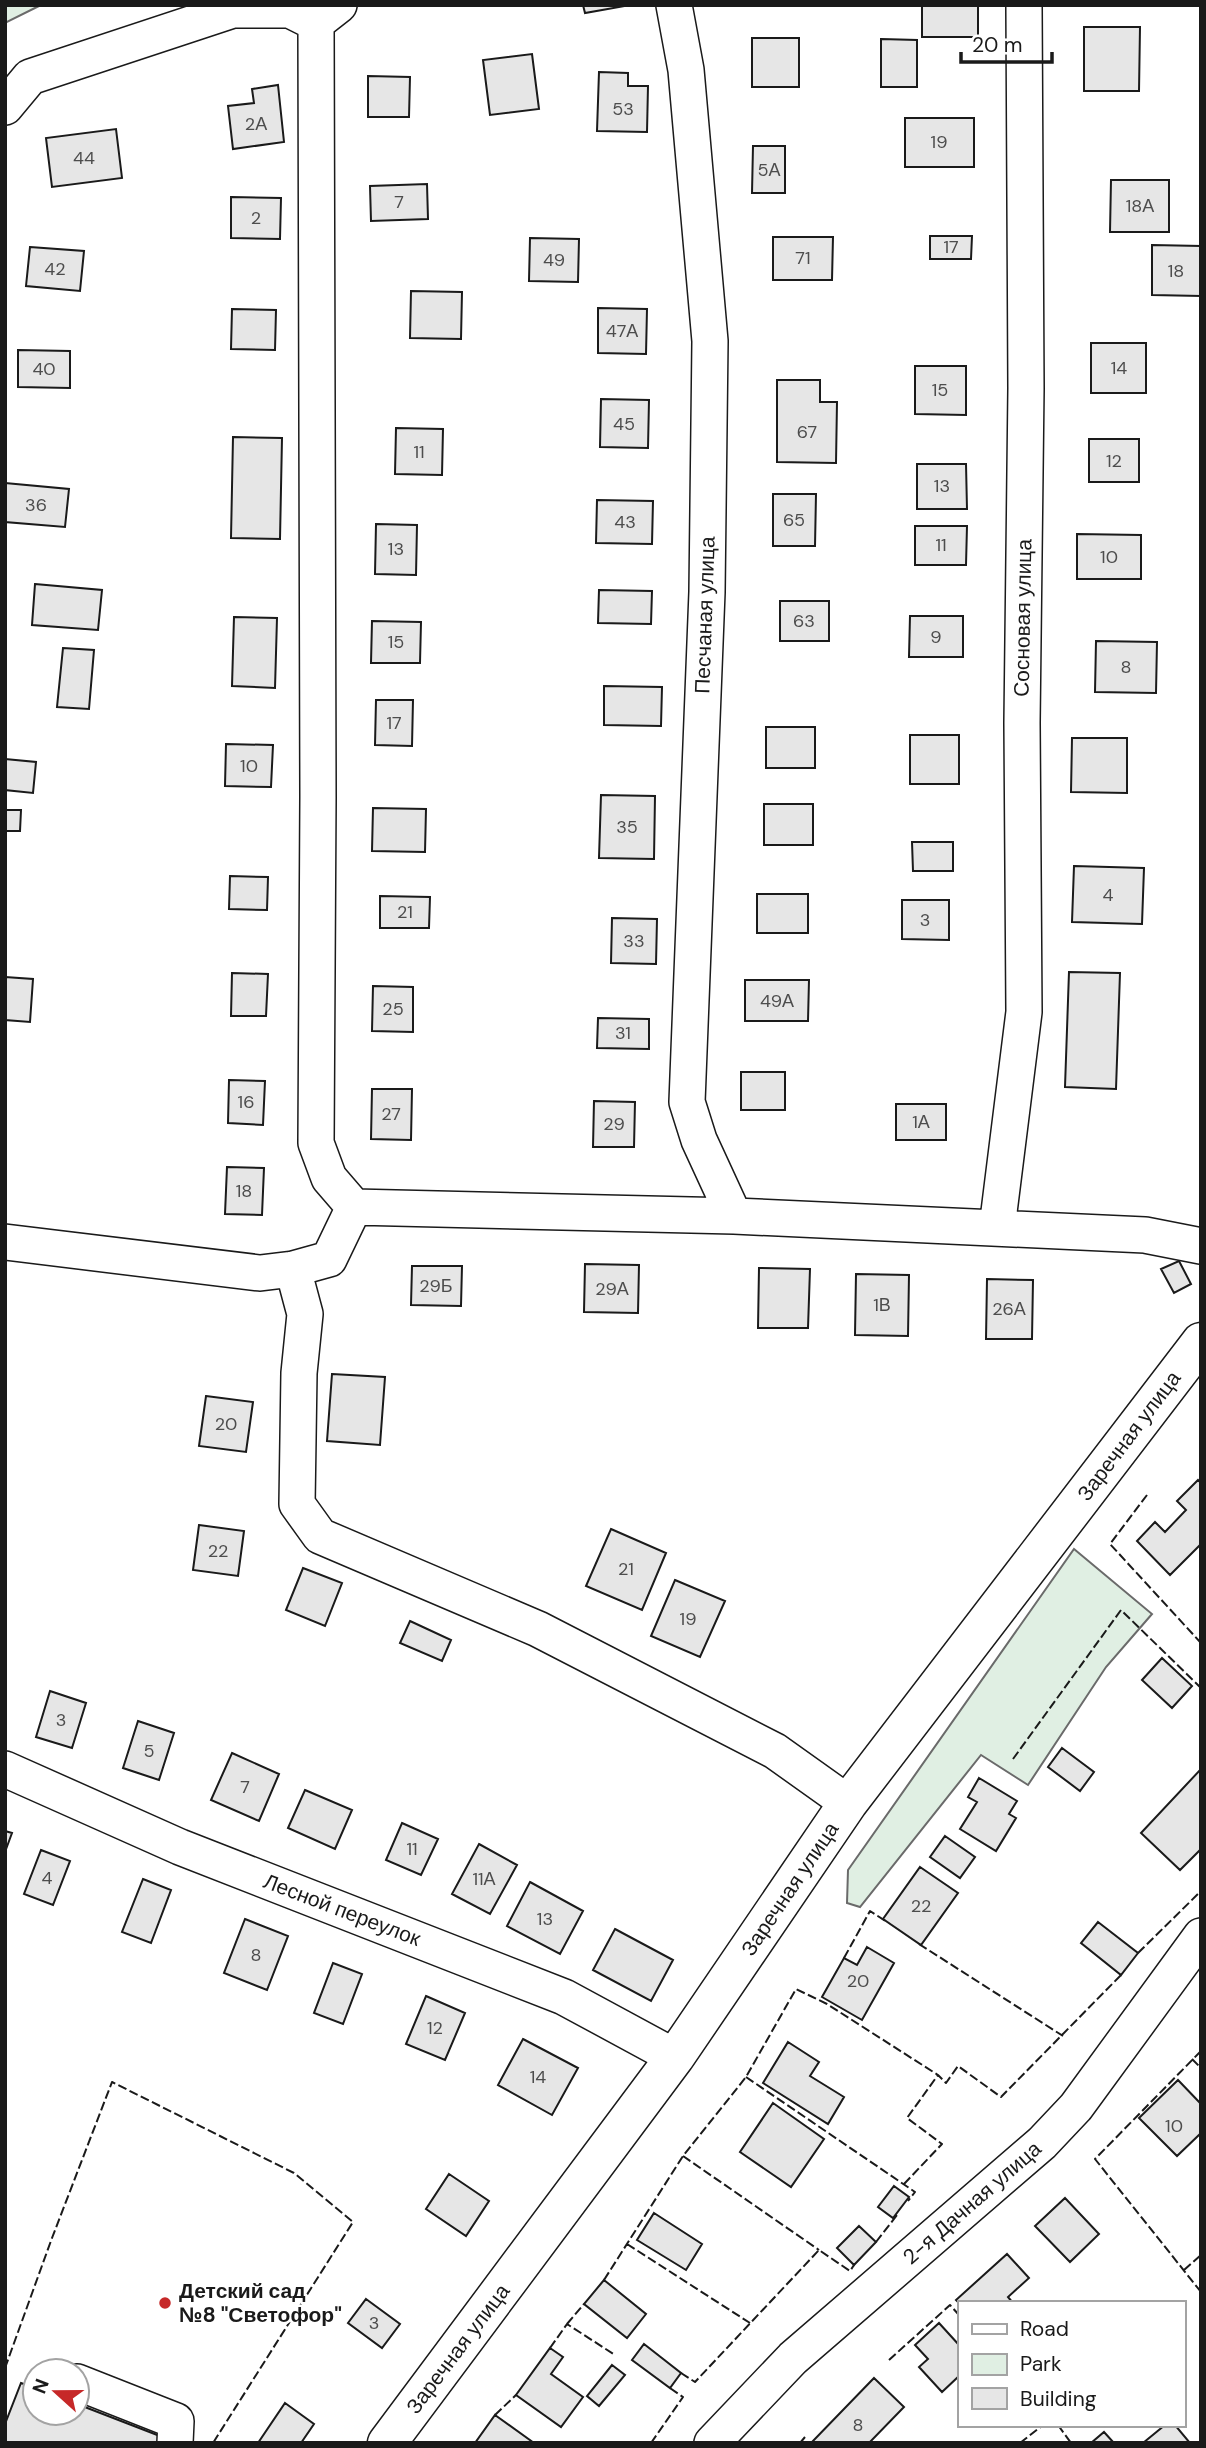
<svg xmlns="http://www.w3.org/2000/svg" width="1206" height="2448" viewBox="0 0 1206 2448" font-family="'DM Sans',sans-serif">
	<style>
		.green { fill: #e0efe3; stroke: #6a6a6a; stroke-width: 2 }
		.building { fill: #e6e6e6; stroke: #1a1a1a; stroke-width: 2 }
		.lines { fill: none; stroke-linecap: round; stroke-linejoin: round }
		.minor-casing { stroke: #1a1a1a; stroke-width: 38 }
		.major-casing { stroke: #1a1a1a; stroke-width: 41 }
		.minor { stroke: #fff; stroke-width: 35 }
		.major { stroke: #fff; stroke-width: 38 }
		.fence { stroke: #1a1a1a; stroke-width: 2; stroke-dasharray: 9 3.5; stroke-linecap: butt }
		.poi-dot { fill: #c62828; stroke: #fff; stroke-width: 2.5 }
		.labels { text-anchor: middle; stroke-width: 5; stroke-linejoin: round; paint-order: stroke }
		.number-label { font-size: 18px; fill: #4d4d4d }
		.street-label { font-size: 21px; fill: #1a1a1a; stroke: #fff }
		.poi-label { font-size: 21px; font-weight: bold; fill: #1a1a1a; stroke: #fff; text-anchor: start }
	</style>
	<rect width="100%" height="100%" fill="#fff"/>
	<path class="green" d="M5 5H41L5 23Z
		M1074 1549 1152 1614 1106 1667 1028 1785 981 1755 860 1907 847 1903 848 1870Z"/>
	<path class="building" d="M583 5H625V6L585 13Z
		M922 5H978V37H922Z
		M1084 27H1140L1139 91H1084Z
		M752 38H799V87H752Z
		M881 39 917 40V87H881Z
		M532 54 539 109 490 115 483 60Z
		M599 72 628 73V86H648L647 132 597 131Z
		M368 76 410 77 409 117H368Z
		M278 85 284 142 233 149 228 106 254 103 252 89Z
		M905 118H974V167H905Z
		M116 129 122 178 52 187 46 138Z
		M753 146H785V193H752Z
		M1111 180H1169V232H1110Z
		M427 184 428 219 371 221 370 186Z
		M231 197 281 198 280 239 231 238Z
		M930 236H972L971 259H930Z
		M773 237H833L832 280H773Z
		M530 238 579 239 578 282 529 281Z
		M1152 245 1201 246V296L1152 295Z
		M30 247 84 251 80 291 26 286Z
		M411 291 462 292 461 339 410 338Z
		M598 308 647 309 646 354 598 353Z
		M232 309 276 310 275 350 231 349Z
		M1091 343H1146V393H1091Z
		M18 350 70 351V388L18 387Z
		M915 366H966V415L915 414Z
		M777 380H820V402H837L836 463 777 462Z
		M601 399 649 400 648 448 600 447Z
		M396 428 443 429 442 475 395 474Z
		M233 437 282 438 280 539 231 538Z
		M1089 439H1139V482H1089Z
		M917 464H966L967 509H917Z
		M5 483 69 489 65 527 5 522Z
		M773 494H816L815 546H773Z
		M597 500 653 501 652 544 596 543Z
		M376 524 417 525 416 575 375 574Z
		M915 526H967L966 565H915Z
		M1077 534 1141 535V579H1077Z
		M35 584 102 590 98 630 32 625Z
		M599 590 652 591 651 624 598 623Z
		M780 601H829V641H780Z
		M910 616H963V657H909Z
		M234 617 277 618 275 688 232 686Z
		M372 621 421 622 420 663H371Z
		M1096 641 1157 642 1156 693 1095 692Z
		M63 648 94 650 89 709 57 707Z
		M604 686 662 687 661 726 604 725Z
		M376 700H413L412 746 375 745Z
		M766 727H815V768H766Z
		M910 735H959V784H910Z
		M1072 738H1127V793L1071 792Z
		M226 744 273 745 271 787 225 786Z
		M5 759 36 762 33 793 5 790Z
		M601 795 655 796 654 859 599 858Z
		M764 804H813V845H764Z
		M373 808 426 809 425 852 372 851Z
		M5 810H21L20 831H5Z
		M912 842H953V871H913Z
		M1074 866 1144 868 1142 924 1072 922Z
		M230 876 268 877 267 910 229 909Z
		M757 894H808V933H757Z
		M380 896 430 897 429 928H380Z
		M902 900H949V940L902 939Z
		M612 918 657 919 656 964 611 963Z
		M1069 972 1120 973 1116 1089 1065 1087Z
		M232 973 268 974 266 1016H231Z
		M5 977 33 979 30 1022 5 1020Z
		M745 980H809L808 1021H745Z
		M373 986 413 987V1032L372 1031Z
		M598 1018 649 1019V1049L597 1048Z
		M741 1072H785V1110H741Z
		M229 1080 265 1081 263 1125 228 1123Z
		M372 1089H412L411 1140 371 1139Z
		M594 1101 635 1102 634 1147H593Z
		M896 1104H946V1140H896Z
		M227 1167 264 1168 262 1215 225 1214Z
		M1179 1261 1191 1284 1174 1293 1161 1269Z
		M585 1264 639 1265 638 1313 584 1312Z
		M412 1266H462L461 1306 411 1305Z
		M759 1268 810 1269 808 1328H758Z
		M856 1274 909 1275 908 1336 855 1335Z
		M987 1279 1033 1280 1032 1339H986Z
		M332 1374 385 1377 380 1445 327 1441Z
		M206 1396 253 1402 246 1452 199 1446Z
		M1198 1480 1201 1483V1544L1170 1575 1137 1541 1155 1522 1165 1532 1186 1510 1177 1501Z
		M199 1525 244 1531 238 1576 193 1570Z
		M611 1529 666 1553 642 1610 586 1586Z
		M303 1568 342 1583 325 1626 286 1610Z
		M675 1580 725 1601 700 1657 651 1636Z
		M410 1621 451 1640 442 1661 400 1643Z
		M1162 1658 1192 1686 1172 1708 1142 1680Z
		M50 1691 86 1703 72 1748 36 1737Z
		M138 1721 174 1733 159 1780 123 1768Z
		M1062 1748 1094 1772 1080 1791 1048 1767Z
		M232 1753 279 1774 259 1821 211 1800Z
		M1201 1769V1849L1180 1870 1141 1833Z
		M979 1778 1017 1801 1009 1814 1016 1818 996 1851 960 1829 977 1802 968 1797Z
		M305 1790 352 1810 335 1849 288 1828Z
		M402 1823 438 1839 421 1875 386 1860Z
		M5 1831 12 1833 5 1852Z
		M945 1836 975 1857 960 1878 930 1857Z
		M479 1844 517 1865 490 1914 452 1894Z
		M41 1850 70 1861 53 1905 24 1894Z
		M920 1867 958 1893 921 1945 883 1919Z
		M143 1879 171 1890 151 1943 122 1932Z
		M530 1882 583 1911 560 1954 507 1926Z
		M245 1919 288 1936 267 1990 224 1973Z
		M1098 1922 1138 1953 1121 1975 1081 1943Z
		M615 1929 673 1960 651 2001 593 1970Z
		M867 1947 894 1963 862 2020 822 1997 844 1958 857 1965Z
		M333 1963 362 1974 343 2024 314 2013Z
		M426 1996 465 2013 445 2060 406 2044Z
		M523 2039 578 2068 552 2115 498 2085Z
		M788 2042 819 2062 810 2076 844 2097 828 2124 763 2083Z
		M1178 2080 1201 2104V2133L1177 2156 1139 2118Z
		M773 2103 824 2139 791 2187 740 2152Z
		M449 2174 489 2201 466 2236 426 2209Z
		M894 2186 909 2197 893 2218 878 2207Z
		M1065 2198 1099 2234 1070 2262 1035 2226Z
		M654 2213 702 2244 686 2270 637 2240Z
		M859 2226 876 2242 854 2265 837 2248Z
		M1007 2254 1029 2278 1008 2297 1013 2303H959L956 2300Z
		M604 2280 646 2314 627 2338 584 2304Z
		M366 2299 400 2324 382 2348 348 2323Z
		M939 2323 959 2345V2376L942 2392 919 2367 928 2359 915 2345Z
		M644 2344 681 2373 670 2388 632 2360Z
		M550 2348 563 2357 551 2374 583 2397 561 2427 516 2395Z
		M612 2365 625 2375 599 2406 587 2396Z
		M874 2378 904 2407 869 2443H811Z
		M21 2383 35 2388V2413H77V2404L165 2438 164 2443H5V2424Z
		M285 2403 314 2424 301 2443H258Z
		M495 2415 534 2443H475Z
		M1165 2425H1175L1190 2443H1143Z
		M1104 2432 1114 2443H1091Z"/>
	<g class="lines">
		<g class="minor-casing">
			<path id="minor" d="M674 5 686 70 710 341 707 592 687 1102 699 1140 734 1216
				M316 23 318 797 316 1143 329 1178 354 1207
				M5 107 30 77 233 10H290L316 23 339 5
				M997 1228 1024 1012 1022 723 1026 388 1024 5
				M5 1242 260 1273 293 1269 329 1259 354 1207 734 1216 1145 1235 1201 1246
				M293 1269 305 1314 299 1373 297 1504 320 1536 538 1629 775 1751 848 1803
				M5 1769 180 1847 564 1997 675 2057
				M77 2382 176 2421 175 2443
				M712 2443 793 2358 1042 2143 1076 2107 1201 1936"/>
		</g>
		<g class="major-casing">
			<path id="major" d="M387 2443 675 2057 848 1803 1201 1342"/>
		</g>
		<use href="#minor" class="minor"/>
		<use href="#major" class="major"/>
		<path class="fence" d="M1147 1495 1110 1544 1201 1643
			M1013 1759 1121 1610 1201 1688
			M919 1944 1063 2036
			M1138 1953 1201 1891
			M844 1958 870 1911 887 1922
			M1201 2051 1095 2159 1201 2292
			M1192 2059 1201 2068
			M746 2077 915 2192 908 2201
			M683 2156 819 2250
			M904 2184 942 2144 907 2118 938 2075
			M876 2242 897 2215
			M627 2244 750 2323
			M1184 2270 1201 2255
			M604 2280 683 2156 746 2077 796 1989 827 2004 938 2075 946 2083 958 2066 1001 2097 1121 1975
			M567 2324 584 2304
			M550 2348 567 2324 615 2355
			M889 2360 950 2305 959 2315
			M5 2368 52 2238 112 2082 294 2173 353 2222 213 2443
			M681 2373 695 2382 819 2250 850 2271 854 2265
			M495 2415 516 2395
			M1058 2425 1071 2443
			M651 2443 683 2397 670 2388
			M800 2443 805 2437
			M1020 2443 1043 2425"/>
	</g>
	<circle class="poi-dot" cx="165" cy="2303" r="7"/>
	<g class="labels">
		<g class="number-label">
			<text x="623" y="115">53</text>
			<text x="256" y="130">2А</text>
			<text x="939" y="148">19</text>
			<text x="84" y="164">44</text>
			<text x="769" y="176">5А</text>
			<text x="399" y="208">7</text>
			<text x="1140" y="212">18А</text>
			<text x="256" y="224">2</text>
			<text x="951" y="253">17</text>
			<text x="803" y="264">71</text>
			<text x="554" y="266">49</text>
			<text x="55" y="275">42</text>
			<text x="1176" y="277">18</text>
			<text x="622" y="337">47А</text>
			<text x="1119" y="374">14</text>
			<text x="44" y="375">40</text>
			<text x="940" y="396">15</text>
			<text x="624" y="430">45</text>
			<text x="807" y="438">67</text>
			<text x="419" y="458">11</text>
			<text x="1114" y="467">12</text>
			<text x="942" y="492">13</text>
			<text x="36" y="511">36</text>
			<text x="794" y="526">65</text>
			<text x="625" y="528">43</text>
			<text x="941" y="551">11</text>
			<text x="396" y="555">13</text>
			<text x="1109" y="563">10</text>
			<text x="804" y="627">63</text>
			<text x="936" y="643">9</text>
			<text x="396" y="648">15</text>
			<text x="1126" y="673">8</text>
			<text x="394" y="729">17</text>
			<text x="249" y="772">10</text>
			<text x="627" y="833">35</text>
			<text x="1108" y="901">4</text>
			<text x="405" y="918">21</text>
			<text x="925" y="926">3</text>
			<text x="634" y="947">33</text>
			<text x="777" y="1007">49А</text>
			<text x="393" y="1015">25</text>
			<text x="623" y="1039">31</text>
			<text x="246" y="1108">16</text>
			<text x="391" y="1120">27</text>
			<text x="921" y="1128">1А</text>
			<text x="614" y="1130">29</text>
			<text x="244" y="1197">18</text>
			<text x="436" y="1292">29Б</text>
			<text x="612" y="1295">29А</text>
			<text x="882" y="1311">1В</text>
			<text x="1009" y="1315">26А</text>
			<text x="226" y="1430">20</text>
			<text x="218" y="1557">22</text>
			<text x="626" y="1575">21</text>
			<text x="688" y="1625">19</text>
			<text x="61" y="1726">3</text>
			<text x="149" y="1757">5</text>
			<text x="245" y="1793">7</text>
			<text x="412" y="1855">11</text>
			<text x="47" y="1884">4</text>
			<text x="484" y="1885">11А</text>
			<text x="921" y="1912">22</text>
			<text x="545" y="1925">13</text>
			<text x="256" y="1961">8</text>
			<text x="858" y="1987">20</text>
			<text x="435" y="2034">12</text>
			<text x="538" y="2083">14</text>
			<text x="1174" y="2132">10</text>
			<text x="374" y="2329">3</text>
			<text x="858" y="2431">8</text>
		</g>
		<g class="street-label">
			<text transform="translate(705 615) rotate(-88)" y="7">Песчаная улица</text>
			<text transform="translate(1023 618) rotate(-89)" y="7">Сосновая улица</text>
			<text transform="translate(1129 1436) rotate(-53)" y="7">Заречная улица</text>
			<text transform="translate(790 1889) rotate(-56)" y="7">Заречная улица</text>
			<text transform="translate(342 1910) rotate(21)" y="7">Лесной переулок</text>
			<text transform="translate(972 2203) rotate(-41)" y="7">2-я Дачная улица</text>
			<text transform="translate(458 2349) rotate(-53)" y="7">Заречная улица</text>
		</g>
		<g class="poi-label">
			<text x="179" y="2298">Детский сад<tspan x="179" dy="24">№8 "Светофор"</tspan></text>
		</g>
	</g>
	<rect width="1206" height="2448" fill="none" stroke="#1a1a1a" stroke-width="14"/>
	<rect x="958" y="2301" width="228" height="126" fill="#ffffff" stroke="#a3a3a3" stroke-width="2"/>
	<rect x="972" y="2324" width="35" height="10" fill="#ffffff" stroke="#a3a3a3" stroke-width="2"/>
	<text x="1020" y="2336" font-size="21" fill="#1a1a1a">Road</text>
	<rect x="972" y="2354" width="35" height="21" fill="#e0efe3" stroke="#a3a3a3" stroke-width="2"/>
	<text x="1020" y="2371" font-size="21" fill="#1a1a1a">Park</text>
	<rect x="972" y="2388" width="35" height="21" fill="#e6e6e6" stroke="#a3a3a3" stroke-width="2"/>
	<text x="1020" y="2406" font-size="21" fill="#1a1a1a">Building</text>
	<g transform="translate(56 2392) rotate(291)"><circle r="33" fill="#ffffff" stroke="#a3a3a3" stroke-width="2"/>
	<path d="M0-5L12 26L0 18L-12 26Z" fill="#c62828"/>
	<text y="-10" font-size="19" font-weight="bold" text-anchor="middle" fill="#1a1a1a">N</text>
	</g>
	<path d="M961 52v10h91v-10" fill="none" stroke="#1a1a1a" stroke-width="3.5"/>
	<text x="972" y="52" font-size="21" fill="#1a1a1a" stroke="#ffffff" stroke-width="5" paint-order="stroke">20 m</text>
</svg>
